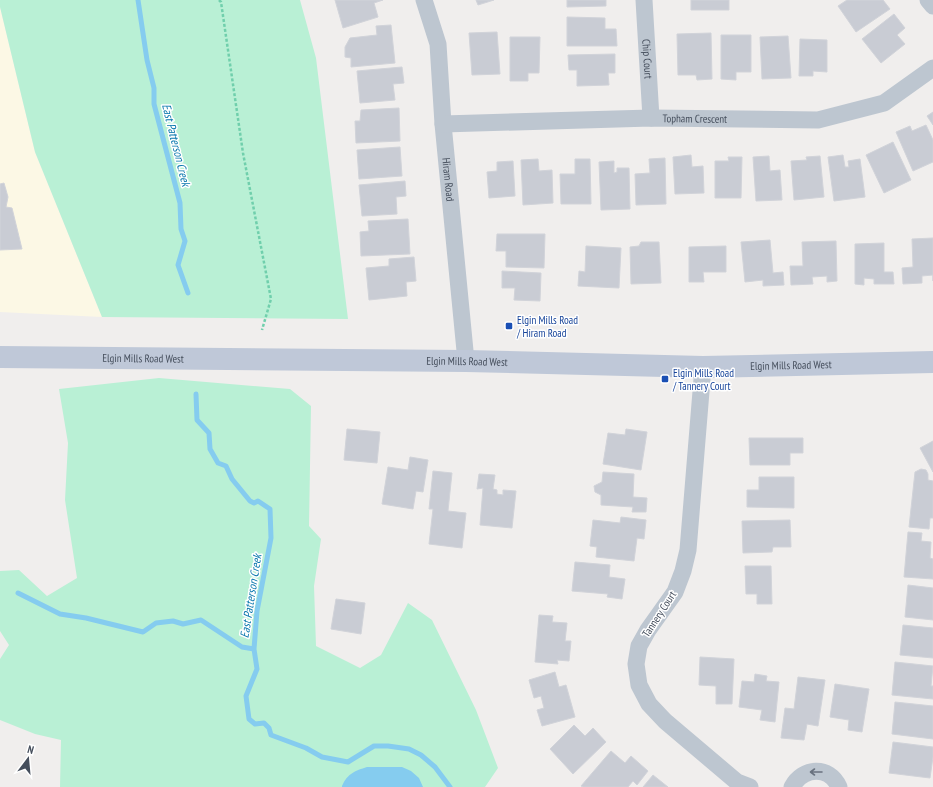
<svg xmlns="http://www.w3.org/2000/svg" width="933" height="787" viewBox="0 0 933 787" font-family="'PT Sans Narrow',sans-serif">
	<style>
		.commercial { fill: #fcf8e5 }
		.green { fill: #b9f0d5 }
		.water { fill: #85ccef }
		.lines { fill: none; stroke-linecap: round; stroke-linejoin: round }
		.stream { stroke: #85ccef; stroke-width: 5 }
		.building { fill: #c9ccd4; stroke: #d1d3d9 }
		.path { stroke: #70cfac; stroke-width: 2.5; stroke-dasharray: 3 2; stroke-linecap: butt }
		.street { stroke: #bdc6d0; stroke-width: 17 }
		.secondary { stroke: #bfc8d8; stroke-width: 22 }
		.oneway { stroke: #69727f }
		.transit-dot { fill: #1a4fb4; stroke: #fff; stroke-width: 1.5 }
		.labels { text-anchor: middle; stroke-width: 3; stroke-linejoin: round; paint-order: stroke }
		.street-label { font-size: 11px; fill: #454e5c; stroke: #fff }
		.transit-label { font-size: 11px; fill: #164399; stroke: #fff; text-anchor: start }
		.water-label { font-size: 12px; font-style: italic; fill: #0776ad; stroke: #fff }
	</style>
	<rect width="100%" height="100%" fill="#f0eeed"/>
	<path class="commercial" d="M0 7 35 152 102 317 0 312Z"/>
	<path class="green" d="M0 0H300L316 58 348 319 102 317 35 152 0 7Z
		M159 378 290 389 311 406 309 526 321 539 314 586 316 646 360 668 381 655 408 603 432 620 476 710 498 768 485 787H60L61 740 35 734 0 720V659L9 645 0 631V571L19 570 47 596 77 578 65 500 68 443 59 389Z"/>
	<path class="water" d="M367 767H402L411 771 419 778 423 787H342V786C348 773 355 771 367 767Z"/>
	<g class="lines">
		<path class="stream" d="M138 0 147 60 154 88V104L180 203 181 229 185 241 178 265 188 293
			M196 394 197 420 209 433 210 449 218 463 226 466 232 479 250 501 254 503 258 501 270 509 271 538 257 611 254 649 257 669 246 696 249 719 255 724 264 723 269 728 271 735 306 748 322 757 348 762 374 746H388L409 749 421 755 435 767 450 787
			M18 593 60 614 86 618 143 632 156 623 173 621 183 624 201 620 242 647 254 649"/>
	</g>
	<path class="building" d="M335 0H383L374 3 378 17 343 28Z
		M476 0H494L478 5Z
		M567 0H606V6L567 7Z
		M691 0H729V10H691Z
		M847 0H883L890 9 856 32 838 6Z
		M894 14 905 28 897 35 905 44 881 63 862 39Z
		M567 17 605 18V29H616L617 46H567Z
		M391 25 395 63 351 67V58L345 57V47L350 38 377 35 376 26Z
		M497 32 500 74 472 75 469 33Z
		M711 33 712 79 697 80 696 75H678L677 34Z
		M721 35H751V72H736V80L721 79Z
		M788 36 791 78 762 79 760 37Z
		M510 37H540L539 73H528V81H510Z
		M800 39 827 40V72L813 71V76H799Z
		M615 54V73H608L609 85 577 86V70H569L568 55Z
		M402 67 404 83 393 84 395 100 360 103 357 71Z
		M399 108 400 141 356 143 355 121H360L361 110Z
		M933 112V125L927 116Z
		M926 125 933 140V162L913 171 896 132 910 126 912 131Z
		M893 142 911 180 884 193 866 155Z
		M400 147 402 176 359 179 357 150Z
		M691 155 692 167 703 166 704 193 675 194 673 157Z
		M843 155 845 167H849L848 161 860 159 865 197 834 201 828 157Z
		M769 156 770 171 780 170 782 200 756 201 753 157Z
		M820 156 824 197 794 200 791 161 807 160 806 157Z
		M728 157H742L741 198H715V161H729Z
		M665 158 666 204 636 205 635 174 650 173 649 159Z
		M538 159 539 171 552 170 553 203 523 205 521 160Z
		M575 159H590L591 204H561L560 174H575Z
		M513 161 515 196 489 198 487 172 497 171V162Z
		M614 161V173L617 172V168H629L630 209 601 210 599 162Z
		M405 181 406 196 396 197 397 214 362 216 359 185Z
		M4 183 8 197 6 207 12 208 22 249 0 250V184Z
		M408 219 410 254 361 256 360 232 369 231 368 221Z
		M497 234H545L544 268 506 267V251H496Z
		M933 238V281V275L922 276V283L903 284 902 268 913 267 912 239Z
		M770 240 773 273 783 272 784 285 763 286V280L745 282 741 242Z
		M836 241 837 281 827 282V276L812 277 813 284 791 285 790 266H803L802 242Z
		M641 242H659L661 283 631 284 630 247 639 246Z
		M884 243V272H893L894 284H874V279L864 278V285L855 284V244Z
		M586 246 621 248 619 288 578 286 579 271 585 272Z
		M726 246V272H703L704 282H689V247Z
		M414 257 416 281 406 282 407 296 369 300 366 268 389 266V259Z
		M502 271 541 273 540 301 514 300 515 288H502Z
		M347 429 380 432 377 463 344 460Z
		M626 429 647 432 641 470 603 464 608 433 625 435Z
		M749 438H803V453H790V465H750Z
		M933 441V472L920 448Z
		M410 457 428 460 423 492 416 491 413 509 382 504 388 467 408 470Z
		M921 469 926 470 928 474V480L933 481V518H930L929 529 909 527 915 472Z
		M433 471 452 473 448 511 466 513 462 548 429 544 433 509H429Z
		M603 472 634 474 633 497 647 498 646 512H632L633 507 601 505V495L595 492 594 486 602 482Z
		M479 474 495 475 493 489 497 490V494L503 495V490L516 491 512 528 480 525 483 488 477 489Z
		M759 477H794V508L747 507V490H759Z
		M621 517 646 520 644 539 637 538 634 561 596 557 597 547 590 546 593 520 620 523Z
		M790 520 791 547H773L772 552 743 553 742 521Z
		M908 532 922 533 921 541 931 542 930 558 933 559V579L904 577Z
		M575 562 610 565 609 577 625 579 622 599 607 597 608 594 572 591Z
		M745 566H771L772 604H757V594H746Z
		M908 585 933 588V620L905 617Z
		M336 599 365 603 361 634 331 629Z
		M539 615 553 616 552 622 567 623 565 641H571L569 661 557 660 558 664 535 662Z
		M903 625 933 628V658L900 655Z
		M700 657 734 659 732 704H716V686L699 685Z
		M895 662 933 666 931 686H933V699L892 695Z
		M555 672 559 687 566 685 575 717 542 726 537 710 544 708 541 696 534 698 529 680Z
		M755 674 767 676 766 681 779 682 775 722 760 720 762 710 739 707 742 681 754 682Z
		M798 677 825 680 818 726 807 724 804 740 781 738 785 708 794 709Z
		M835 684 869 689 862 732 848 730 849 720 830 717Z
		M895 702 933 706V739L892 734Z
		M574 725 585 736 593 728 606 742 573 774 550 749Z
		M893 742 933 747V757L930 778 889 773Z
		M611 751 625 763 631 756 648 771 637 785 633 781 628 787H583L581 786Z
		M653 775 668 787H643Z"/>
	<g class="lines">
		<path class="path" d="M219 0 221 2 243 153 271 299 262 330"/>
		<g class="street">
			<path id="s1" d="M424 0 438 44 443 124 466 361"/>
			<path id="s2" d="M644 0 651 118"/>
			<path d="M928 0 933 6"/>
			<path id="s3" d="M443 124 651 118 818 120 884 103 933 68"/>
			<path d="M703 367 688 550 683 571 675 592 648 630 639 646 636 664 639 685 649 704 665 721 737 782 750 787"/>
			<path d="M792 787C803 767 829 765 839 787"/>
		</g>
		<path class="secondary" id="s4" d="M0 357 466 361 703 367 933 362"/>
	</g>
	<defs><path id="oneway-shaft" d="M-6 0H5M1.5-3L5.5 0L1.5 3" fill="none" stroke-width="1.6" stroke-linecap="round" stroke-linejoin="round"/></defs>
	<use class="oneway" href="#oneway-shaft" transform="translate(816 772) rotate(-180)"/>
	<g class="transit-dot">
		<rect x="505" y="322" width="8" height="8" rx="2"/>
		<rect x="661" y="375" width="8" height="8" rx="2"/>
	</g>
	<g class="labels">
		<g class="street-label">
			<text dy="4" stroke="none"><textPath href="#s2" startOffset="59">Chip Court</textPath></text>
			<text dy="4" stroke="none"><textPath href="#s3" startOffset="252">Topham Crescent</textPath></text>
			<text dy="4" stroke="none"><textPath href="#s1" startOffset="182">Hiram Road</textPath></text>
			<text dy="4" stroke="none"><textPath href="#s4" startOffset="143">Elgin Mills Road West</textPath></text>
			<text dy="4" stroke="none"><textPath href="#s4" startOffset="467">Elgin Mills Road West</textPath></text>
			<text dy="4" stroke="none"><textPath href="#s4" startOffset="791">Elgin Mills Road West</textPath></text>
			<text transform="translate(659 614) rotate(-57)" y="4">Tannery Court</text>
		</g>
		<g class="transit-label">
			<text x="517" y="324">Elgin Mills Road<tspan x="517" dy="13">/ Hiram Road</tspan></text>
			<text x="673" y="377">Elgin Mills Road<tspan x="673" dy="13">/ Tannery Court</tspan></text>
		</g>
		<g class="water-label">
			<text transform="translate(176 145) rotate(76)" y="4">East Patterson Creek</text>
			<text transform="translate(251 596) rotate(-81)" y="4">East Patterson Creek</text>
		</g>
	</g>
	<g transform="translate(28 759) rotate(16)" stroke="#ffffff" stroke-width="3" paint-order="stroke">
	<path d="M0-3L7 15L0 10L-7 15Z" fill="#454e5c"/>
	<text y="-6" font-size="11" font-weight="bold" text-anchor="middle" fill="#454e5c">N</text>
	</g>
</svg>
